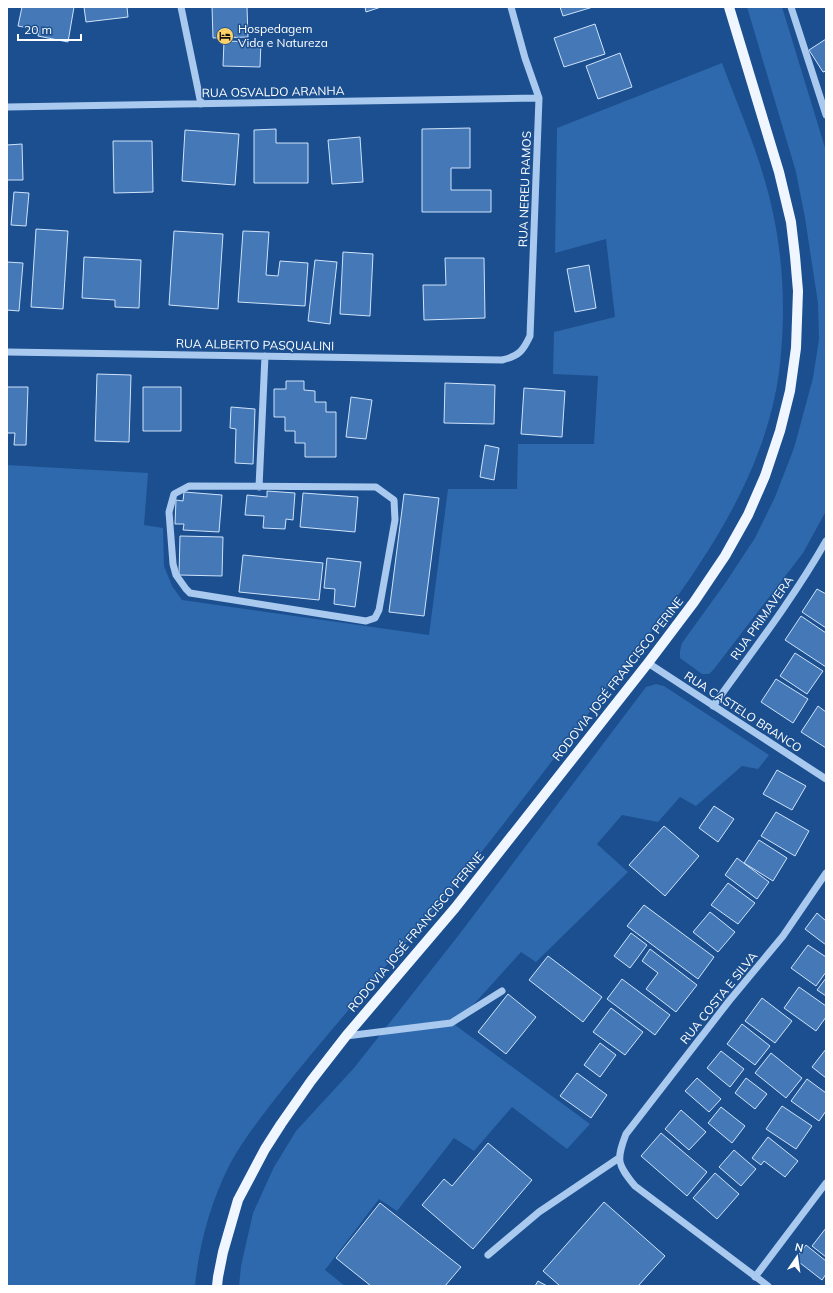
<svg xmlns="http://www.w3.org/2000/svg" width="833" height="1293" viewBox="0 0 833 1293" font-family="Mulish,sans-serif">
	<style>
		.green { fill: #2e69ad }
		.building { fill: #4478b7; stroke: #cfe3fa }
		.lines { fill: none; stroke-linecap: round; stroke-linejoin: round }
		.minor { stroke: #a9c9ee; stroke-width: 7 }
		.major { stroke: #f0f6ff; stroke-width: 10 }
		.labels { text-anchor: middle; stroke-width: 3; stroke-linejoin: round; paint-order: stroke }
		.poi-label { font-size: 12px; fill: #fff; stroke: #1b4f8f; text-anchor: start }
		.street-label { font-size: 12px; fill: #fff; stroke: #1b4f8f }
	</style>
	<rect width="100%" height="100%" fill="#1b4f8f"/>
	<path class="green" d="M747 7H782L826 151V511L803 553 714 669 709 674H702L680 658V651L682 643 726 582 755 538 775 497 794 448 813 378 819 339 818 303 805 218 796 172Z
		M722 63C741 114 764 165 774 218 783 262 785 308 781 353 771 493 666 612 585 718 549 765 513 812 476 859 438 907 396 953 357 1000 329 1033 301 1066 275 1099 259 1120 242 1141 230 1164 211 1201 199 1244 195 1286H7V465L148 473 144 525 163 528 164 566 172 586 182 600 429 635 448 489H517L518 444H594L598 376 553 374 554 332 615 317 606 239 555 253 557 128Z
		M656 684 664 686 769 755 758 769 742 766 696 806 680 797 658 822 622 815 597 844 628 872 536 962 521 952 455 1025 590 1124 567 1149 512 1107 474 1151 454 1138 397 1211 379 1199 325 1270 345 1286H239L241 1266 253 1213 274 1167 296 1131 354 1068 458 936 646 687Z"/>
	<path class="building" d="M22 7H74L68 42 38 36 39 30 18 26Z
		M84 7H127L128 17 86 22Z
		M212 7H247L248 37 213 38Z
		M365 7H381L366 12Z
		M560 7H593L563 16Z
		M595 24 605 54 564 67 554 38Z
		M826 39V71L823 72 809 50Z
		M224 41 261 42 260 67 223 66Z
		M620 53 632 87 598 99 586 66Z
		M470 128V168H451V190H491V212H422V129Z
		M276 129V143H308V183H254V130Z
		M185 130 239 134 235 185 182 181Z
		M360 137 363 182 332 184 328 140Z
		M113 141H152L153 192 114 193Z
		M22 144 23 180H7V145Z
		M14 192 29 193 26 226 11 225Z
		M36 229 68 231 63 309 31 307Z
		M174 231 223 234 218 309 169 305Z
		M243 231 269 232 266 275 278 276 280 261 308 263 305 306 238 302Z
		M343 252 373 254 370 316 340 314Z
		M84 257 141 260 139 308 115 307V300L82 298Z
		M445 258H484L485 318 424 320 423 285H446Z
		M315 260 337 262 330 324 308 321Z
		M7 262 23 263 19 311 7 310Z
		M589 265 596 308 575 312 567 269Z
		M97 374 131 375 129 442 95 441Z
		M286 381H304V390L315 391V402H326V412H336V457H305V443H295V431H285V417H274V389H286Z
		M445 383 495 385 494 424 444 423Z
		M7 387H28L26 445H14L15 433H7Z
		M143 387H181V431H143Z
		M524 388 565 391 562 437 521 434Z
		M351 397 372 400 366 439 346 437Z
		M231 407 255 409 253 464 235 463 236 429 230 428Z
		M485 445 499 448 494 480 480 477Z
		M267 491 295 493 293 520 286 519 285 529 263 528 264 516 245 515 247 495 267 497Z
		M184 492 222 495 219 532 183 530 184 524H175L176 500 183 501Z
		M303 493 358 497 355 532 300 527Z
		M404 494 439 498 424 616 389 612Z
		M180 536 223 537 222 576 179 575Z
		M243 555 323 563 319 600 239 592Z
		M327 558 361 562 355 607 334 604 335 589 324 588Z
		M817 589 826 594V628L802 612Z
		M801 616 826 633V667L785 640Z
		M795 653 823 671 807 694 780 676Z
		M776 679 808 699 793 723 761 702Z
		M818 706 826 712V748L801 732Z
		M777 770 806 786 792 810 763 794Z
		M714 806 734 819 718 842 699 828Z
		M776 812 809 831 795 856 761 836Z
		M664 826 699 856 665 896 629 865Z
		M759 840 787 858 773 881 744 863Z
		M737 858 769 882 757 899 725 875Z
		M728 883 755 903 738 924 711 905Z
		M644 905 714 957 698 979 627 926Z
		M710 912 735 932 718 952 693 932Z
		M817 913 826 921V945L805 929Z
		M631 933 647 945 630 968 614 956Z
		M808 945 826 957V972L816 986 791 968Z
		M650 949 697 985 676 1012 646 989 658 973 642 961Z
		M548 956 602 997 583 1022 529 980Z
		M826 978V996L817 990Z
		M622 979 670 1015 655 1035 607 999Z
		M799 987 826 1006V1017L816 1031 784 1008Z
		M508 994 536 1017 506 1054 478 1032Z
		M762 998 792 1021 775 1043 745 1021Z
		M611 1008 643 1032 625 1055 593 1032Z
		M742 1024 770 1046 755 1065 727 1044Z
		M600 1043 616 1055 600 1077 584 1065Z
		M826 1049V1078L812 1067Z
		M721 1051 744 1069 730 1087 707 1068Z
		M771 1053 802 1078 786 1098 755 1073Z
		M577 1073 607 1095 591 1118 560 1096Z
		M697 1078 721 1099 709 1112 685 1091Z
		M746 1078 767 1094 755 1109 735 1093Z
		M807 1079 826 1093V1111L819 1121 791 1101Z
		M782 1106 812 1126 796 1149 766 1129Z
		M721 1107 745 1126 732 1143 708 1123Z
		M681 1110 706 1132 689 1150 665 1129Z
		M661 1133 707 1172 687 1196 641 1156Z
		M768 1137 798 1161 785 1177 764 1161 761 1165 752 1158Z
		M488 1143 532 1180 473 1249 422 1205 444 1179 452 1186Z
		M734 1150 756 1169 741 1186 719 1167Z
		M715 1173 739 1194 717 1219 693 1198Z
		M604 1202 665 1256 638 1286H560L543 1271Z
		M380 1203 461 1267 445 1286H371L336 1258Z
		M826 1228V1257L812 1246Z
		M806 1245 826 1261V1274L822 1280 795 1259Z
		M538 1281 547 1286H535Z"/>
	<g class="lines">
		<path class="minor" d="M181 7 201 104
			M791 7 826 115
			M7 107 539 98
			M7 352 502 360C519 356 523 351 530 336L539 98 525 58 511 7
			M189 486 376 487 394 500 395 520 379 610 375 618 366 621 190 593 186 589 176 575 173 564 169 512 174 494Z
			M259 487 265 356
			M648 663 826 779
			M713 706C752 652 793 599 826 541
			M346 1036 451 1023 502 991
			M488 1255 539 1212 619 1158
			M755 1277 826 1183
			M768 1286 635 1186C617 1164 616 1160 626 1134L729 1001 783 936 826 873"/>
		<path class="major" d="M217 1286 218 1277 223 1252 238 1200 265 1149 281 1124 311 1081 346 1036 455 908 648 663 694 602 725 556 748 515 765 476 780 431 790 391 796 348 798 291 795 256 791 222 779 172 729 7"/>
	</g>
	<defs>
		<g id="hotel-disc" transform="scale(0.9)"><circle r="9.5" fill="#ffd166" stroke="#1b4f8f"/><path d="M-6-4.5h1.5V1H6V5H4.5V3h-9V5H-6ZM-4 0a1.8 1.8 0 1 1 3.6 0ZM.5 0V-2.5h3Q6-2.5 6 0Z" fill="#111"/></g>
	</defs>
	<g fill-rule="evenodd">
		<use href="#hotel-disc" x="225" y="36"/>
	</g>
	<g class="labels">
		<g class="poi-label">
			<text x="238" y="33">Hospedagem<tspan x="238" dy="14">Vida e Natureza</tspan></text>
		</g>
		<g class="street-label">
			<text transform="translate(273 92) rotate(-1)" y="4">RUA OSVALDO ARANHA</text>
			<text transform="translate(525 189) rotate(-88)" y="4">RUA NEREU RAMOS</text>
			<text transform="translate(255 345) rotate(1)" y="4">RUA ALBERTO PASQUALINI</text>
			<text transform="translate(762 618) rotate(-55)" y="4">RUA PRIMAVERA</text>
			<text transform="translate(618 679) rotate(-52)" y="4">RODOVIA JOSÉ FRANCISCO PERINE</text>
			<text transform="translate(743 712) rotate(33)" y="4">RUA CASTELO BRANCO</text>
			<text transform="translate(416 932) rotate(-50)" y="4">RODOVIA JOSÉ FRANCISCO PERINE</text>
			<text transform="translate(719 998) rotate(-51)" y="4">RUA COSTA E SILVA</text>
		</g>
	</g>
	<rect width="833" height="1293" fill="none" stroke="#ffffff" stroke-width="16"/>
	<g transform="translate(797 1257) rotate(13)" stroke="#1b4f8f" stroke-width="3" paint-order="stroke">
	<path d="M0-3L7 15L0 10L-7 15Z" fill="#ffffff"/>
	<text y="-6" font-size="11" font-weight="bold" text-anchor="middle" fill="#ffffff">N</text>
	</g>
	<path d="M18 34v6h63v-6" fill="none" stroke="#ffffff" stroke-width="2"/>
	<text x="24" y="34" font-size="12" fill="#ffffff" stroke="#1b4f8f" stroke-width="3" paint-order="stroke">20 m</text>
</svg>
